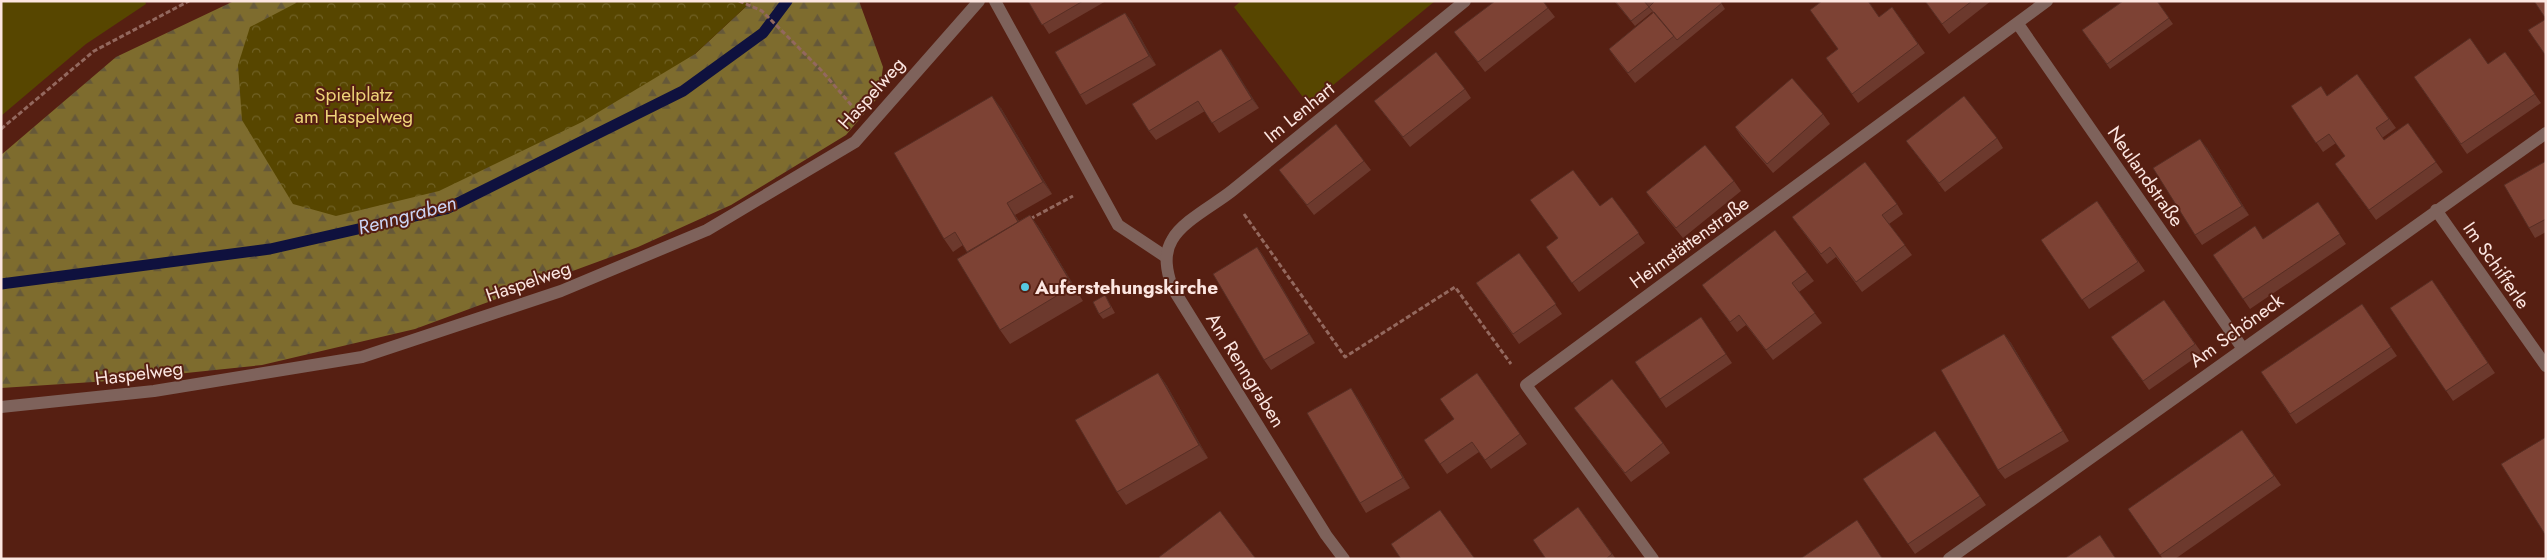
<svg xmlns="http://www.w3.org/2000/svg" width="2547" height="560" viewBox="0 0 2547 560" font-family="Jost,sans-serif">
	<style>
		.green { fill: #574600 }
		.forest { fill: url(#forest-firs) }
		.park { fill: url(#park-crowns) }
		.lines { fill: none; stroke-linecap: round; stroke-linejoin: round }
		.stream { stroke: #0f113e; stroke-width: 11 }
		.path { stroke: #93685e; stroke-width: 3; stroke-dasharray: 5 2.5; stroke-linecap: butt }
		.service { stroke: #7e625b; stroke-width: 12 }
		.minor { stroke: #7e625b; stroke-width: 12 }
		.wall { fill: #6c392d }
		.shaded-wall { fill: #582e24 }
		.building { fill: #7d4234; stroke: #582e24 }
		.poi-dot { fill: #56c9e1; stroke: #561f12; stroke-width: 2 }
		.labels { text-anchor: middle; stroke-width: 4; stroke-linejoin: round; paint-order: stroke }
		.street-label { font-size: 19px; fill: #fce6e1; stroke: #561f12 }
		.park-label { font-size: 19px; fill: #eed479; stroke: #561f12 }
		.poi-label { font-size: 19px; font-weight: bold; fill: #fce6e1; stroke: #561f12; text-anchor: start }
		.water-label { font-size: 20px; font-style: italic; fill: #ccd4f5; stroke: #561f12 }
	</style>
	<defs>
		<pattern id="forest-firs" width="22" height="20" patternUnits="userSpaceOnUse" patternTransform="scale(1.25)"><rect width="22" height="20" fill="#7e6c2e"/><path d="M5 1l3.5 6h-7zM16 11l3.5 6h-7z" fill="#655839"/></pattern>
		<pattern id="park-crowns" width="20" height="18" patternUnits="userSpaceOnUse" patternTransform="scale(1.25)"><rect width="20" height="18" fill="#574600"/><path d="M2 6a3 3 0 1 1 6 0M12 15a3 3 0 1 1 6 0" fill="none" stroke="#706125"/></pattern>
	</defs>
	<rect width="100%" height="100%" fill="#561f12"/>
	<path class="green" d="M1 1H145L146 4 86 44 1 116Z
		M1241 1H1435L1309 105 1234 7Z"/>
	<path class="forest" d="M234 1H300L295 3 695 54 752 1H859L883 67 879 96 846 135 731 205 638 247 415 329 262 365 109 381 1 388V155L116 57Z"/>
	<path class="park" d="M300 1H752L695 54 582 122 439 191 336 216 293 204 242 120 238 65 250 27Z"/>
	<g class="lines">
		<path class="stream" d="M1 284 270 249 446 209 683 91 763 33 787 1"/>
		<path class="path" d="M739 1 762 11 821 70 853 107
			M1 129 94 51 189 1
			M1244 214 1345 357 1455 287 1511 364
			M1030 219 1073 196"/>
		<path class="service" d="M995 1 1118 225 1166 257
			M1 407 154 391 362 357 561 291 707 230 855 142 979 1"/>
		<path class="minor" d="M2018 24 2243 349
			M2436 210 2546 366
			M1344 559 1326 535 1172 287C1167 272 1163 255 1172 240 1182 221 1216 204 1233 190 1310 127 1388 64 1465 1
			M1653 559 1526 385 2047 1
			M1949 559 2546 133"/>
	</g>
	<path class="wall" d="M1028 1H1106L1049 34Z
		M1614 1H1720L1725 9 1635 83 1616 59 1609 49 1653 13 1652 12 1635 26Z
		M1925 1H1991L1949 34Z
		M2157 1 2173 24 2110 69 2082 30Z
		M1892 7 1925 53 1858 103 1826 58Z
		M1548 8 1555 17 1485 72 1454 32Z
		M1125 13 1132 22 1156 65 1086 105 1080 95Z
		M1221 49 1259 108 1219 133 1205 111 1156 140 1149 131Z
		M2505 52 2541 103 2467 154 2414 77 2488 64Z
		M2357 74 2396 128 2382 138 2384 140 2408 123 2443 172 2376 220 2335 164 2345 156 2336 143 2323 152 2291 106 2328 95Z
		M1465 89 1471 98 1410 147 1374 101Z
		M1001 108 1052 194 1015 215 1019 221 1030 215 1040 229 1083 301 1010 344 1000 330 967 252 963 245 953 252 944 239Z
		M1823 114 1830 124 1773 173 1741 136 1735 127Z
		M1997 138 2003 148 1945 192 1906 141Z
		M2207 148 2249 215 2202 245 2195 235Z
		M1364 161 1371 170 1314 215 1279 170Z
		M2546 161V232L2535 238 2529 228Z
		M1734 181 1741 191 1683 238 1653 202 1646 192Z
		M1612 197 1645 243 1579 292 1546 247 1558 239Z
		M2097 201 2145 271 2089 309 2041 240Z
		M2318 202 2346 244 2250 309 2213 255 2264 239Z
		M1897 204 1903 214 1889 224 1912 255 1862 292 1836 257 1827 264 1792 217Z
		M1257 247 1264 257 1315 343 1271 370 1264 360Z
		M1519 253 1562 314 1519 344 1476 283Z
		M1807 272 1814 281 1799 292 1822 323 1773 360 1746 325 1737 332 1702 285Z
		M2432 280 2495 373 2453 401 2390 308Z
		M1105 295 1115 313 1103 319 1099 314Z
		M2164 300 2202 353 2149 390 2111 337Z
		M2362 304 2397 356 2296 424 2261 372Z
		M1701 317 1732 363 1666 408 1635 362Z
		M2004 334 2011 343 2069 441 2005 479 1998 470Z
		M1158 373 1167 386 1208 458 1126 505 1117 492Z
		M1477 373 1527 444 1491 469 1479 452 1447 474 1424 440 1454 419Z
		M1357 397 1410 488 1366 513 1360 503Z
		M1574 408 1663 443 1670 453 1631 482Z
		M2242 430 2281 485 2175 559H2163L2128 509Z
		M1935 431 1986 505 1915 554 1863 479Z
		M1578 507 1616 559H1546Z"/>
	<path class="shaded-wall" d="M1125 13 1132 22 1156 65 1149 56Z
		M1221 49 1228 58 1259 108 1252 99Z
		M992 96 1001 108 1052 194 1043 182Z
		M2200 139 2207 148 2249 215 2242 206Z
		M1007 203 1015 215 1028 237 1019 224Z
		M1030 215 1040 229 1083 301 1073 286Z
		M1257 247 1264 257 1315 343 1309 334Z
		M2004 334 2011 343 2069 441 2063 431Z
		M1158 373 1167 386 1208 458 1199 445Z
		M1351 388 1357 397 1410 488 1403 478Z"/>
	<path class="building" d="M1028 1H1083L1042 25Z
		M1495 1H1543L1548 8 1478 62 1454 32Z
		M1615 1H1644L1649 7 1631 21Z
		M1655 1H1720L1722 3 1677 40 1649 7Z
		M1822 1H1868L1879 17 1892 7 1918 44 1852 94 1826 58 1838 49 1810 10Z
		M1925 1H1972L1942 24Z
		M2123 1H2157L2169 18 2107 64 2082 30Z
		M2534 1H2546V56L2528 30 2546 19Z
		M1654 12 1674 36 1628 73 1609 49Z
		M1125 13 1149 56 1080 95 1055 52Z
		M2470 38 2488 64 2505 52 2535 94 2461 144 2414 77Z
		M1221 49 1252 99 1212 123 1198 101 1149 131 1132 104Z
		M1436 52 1465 89 1403 137 1374 101Z
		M2357 74 2389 119 2376 128 2384 140 2408 123 2436 162 2369 210 2335 164 2345 156 2329 134 2316 143 2291 106 2321 86 2327 96Z
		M1792 78 1823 114 1767 164 1735 127Z
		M992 96 1043 182 1007 203 1018 222 967 252 955 232 944 239 894 153Z
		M1964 96 1997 138 1939 183 1906 141Z
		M1336 124 1364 161 1307 205 1279 170Z
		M2200 139 2242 206 2195 235 2153 168Z
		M1705 145 1734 181 1676 228 1646 192Z
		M2546 161V219L2529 228 2504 185Z
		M1865 162 1897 204 1882 215 1905 245 1856 282 1830 247 1821 254 1792 217Z
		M1573 170 1600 206 1612 197 1639 233 1572 283 1546 247 1558 238 1530 200Z
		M2097 201 2138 262 2082 300 2041 240Z
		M2318 202 2340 234 2243 299 2213 255 2255 226 2263 239Z
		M1030 215 1073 286 1000 330 957 259Z
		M1775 230 1807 272 1792 283 1815 313 1766 350 1739 315 1730 322 1702 285Z
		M1257 247 1309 334 1264 360 1213 274Z
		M1519 253 1556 304 1513 334 1476 283Z
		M2432 280 2488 363 2446 391 2390 308Z
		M1105 295 1111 307 1099 314 1093 302Z
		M2164 300 2195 344 2143 381 2111 337Z
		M2362 304 2391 347 2290 414 2261 372Z
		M1701 317 1726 354 1660 399 1635 362Z
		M2004 334 2063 431 1998 470 1941 370Z
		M1158 373 1199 445 1117 492 1075 420Z
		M1477 373 1520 434 1485 460 1472 442 1440 464 1424 440 1454 419 1440 399Z
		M1612 379 1663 443 1625 473 1574 408Z
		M1351 388 1403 478 1360 503 1307 413Z
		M2242 430 2274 476 2160 555 2128 509Z
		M1935 431 1980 496 1908 544 1863 479Z
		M2546 437V536L2501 464Z
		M1578 507 1612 554 1606 559H1546L1533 540Z
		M1440 510 1475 559H1401L1391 544Z
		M1220 511 1256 559H1161L1159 557Z
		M1857 520 1882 558 1881 559H1800Z
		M2100 535 2116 559H2064Z"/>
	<circle class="poi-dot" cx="1025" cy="287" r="5"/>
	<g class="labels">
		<g class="street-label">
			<text transform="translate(871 93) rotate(-48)" y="7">Haspelweg</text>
			<text transform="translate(1299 112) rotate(-39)" y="7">Im Lenhart</text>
			<text transform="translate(2146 176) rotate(55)" y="7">Neulandstraße</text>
			<text transform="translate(1689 242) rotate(-36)" y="7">Heimstättenstraße</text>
			<text transform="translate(2497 265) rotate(55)" y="7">Im Schifferle</text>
			<text transform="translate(528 281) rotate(-19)" y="7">Haspelweg</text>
			<text transform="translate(2236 330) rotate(-36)" y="7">Am Schöneck</text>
			<text transform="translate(1246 370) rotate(58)" y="7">Am Renngraben</text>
			<text transform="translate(139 373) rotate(-7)" y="7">Haspelweg</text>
		</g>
		<g class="park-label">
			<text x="354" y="101">Spielplatz<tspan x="354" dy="22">am Haspelweg</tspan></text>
		</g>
		<g class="poi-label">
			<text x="1035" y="294">Auferstehungskirche</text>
		</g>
		<g class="water-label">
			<text transform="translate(407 215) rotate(-15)" y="7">Renngraben</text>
		</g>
	</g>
	<rect width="2547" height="560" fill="none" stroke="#fce6e1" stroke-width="5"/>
</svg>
